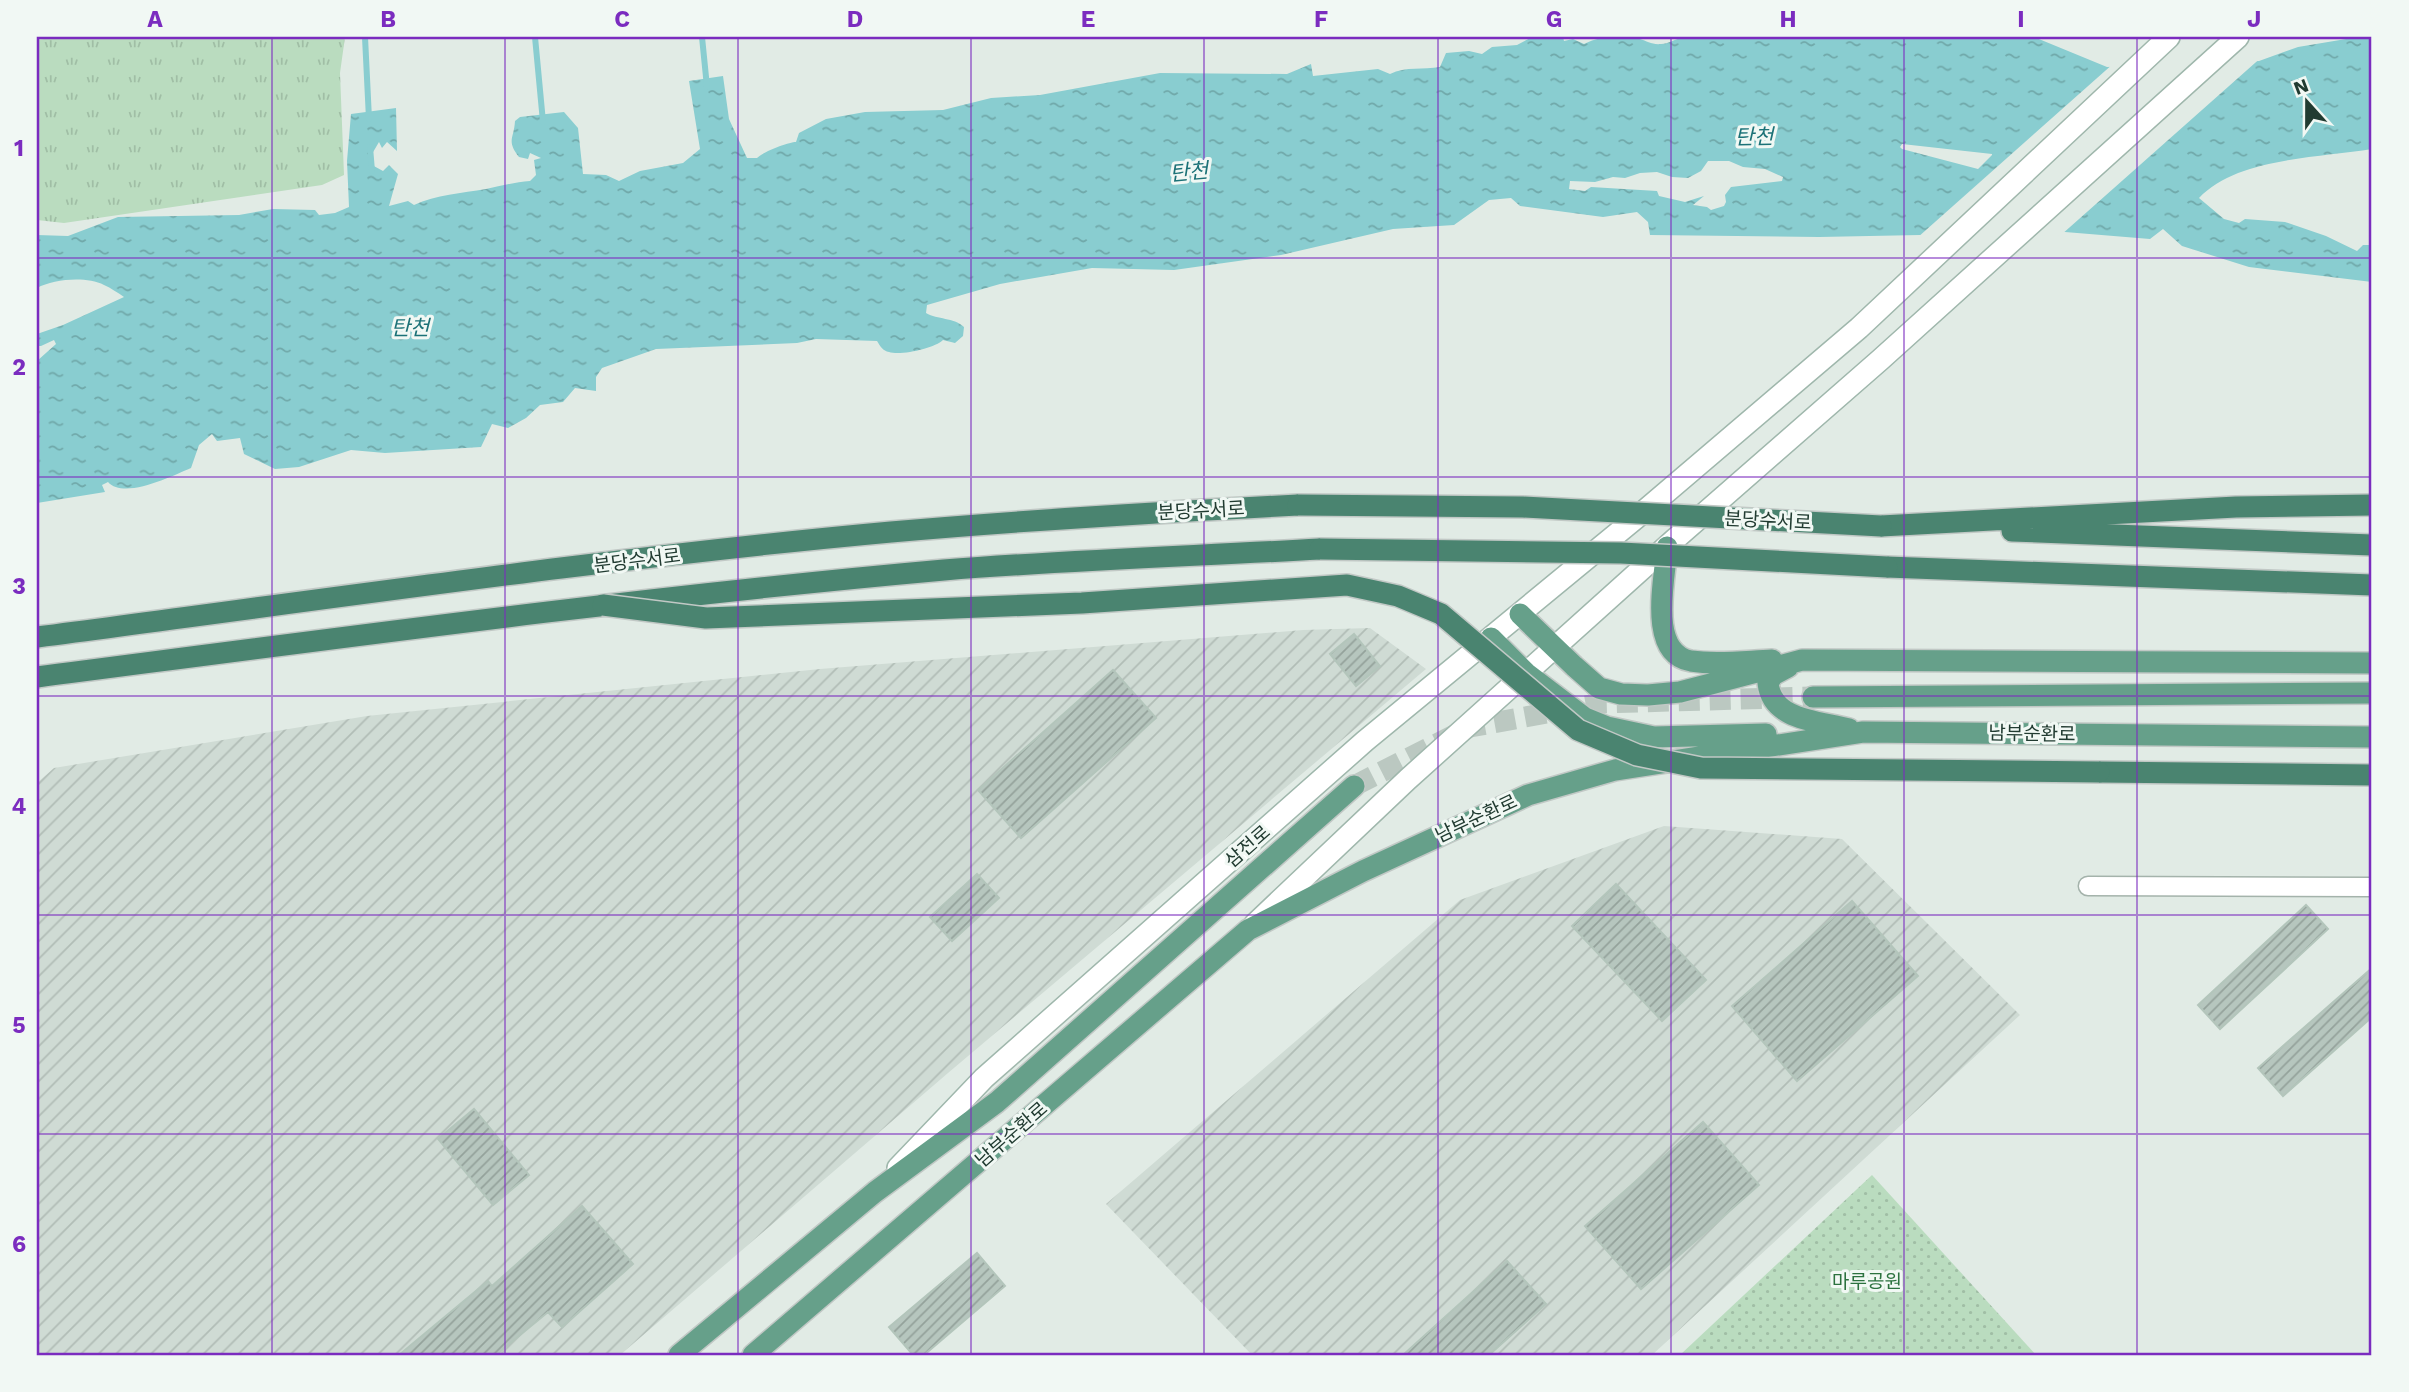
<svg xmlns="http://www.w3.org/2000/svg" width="2409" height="1392" viewBox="0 0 2409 1392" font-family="'Work Sans','Noto Sans KR',sans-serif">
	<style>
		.industrial { fill: url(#industrial-furrows) }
		.grass { fill: url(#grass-tufts) }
		.park { fill: url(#park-dots) }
		.water { fill: url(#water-ripples); fill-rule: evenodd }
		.pier { fill: #e1ebe5 }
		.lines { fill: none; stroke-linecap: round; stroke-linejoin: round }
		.stream { stroke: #89cdd0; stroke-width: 6 }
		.building { fill: url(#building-hatch); stroke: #b3c5bb; stroke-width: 2 }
		.primary-tunnel { stroke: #bbc8c1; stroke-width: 21; stroke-dasharray: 21 10; stroke-linecap: butt }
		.minor-casing { stroke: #a4b3ab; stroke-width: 21 }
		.secondary-casing { stroke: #9fb7ac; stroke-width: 24 }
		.primary-casing { stroke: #c1c8c5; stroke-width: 24 }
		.trunk-casing { stroke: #c1c8c5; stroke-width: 24 }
		.minor { stroke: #fff; stroke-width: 18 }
		.secondary { stroke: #fff; stroke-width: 21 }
		.primary { stroke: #66a08a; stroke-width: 21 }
		.trunk { stroke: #4a8470; stroke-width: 21 }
		.trunk-bridge-casing { stroke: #c1c8c5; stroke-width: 24; stroke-linecap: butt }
		.trunk-bridge { stroke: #4a8470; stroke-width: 21 }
		.grid { fill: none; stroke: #7b2cbf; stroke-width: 2; stroke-opacity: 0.55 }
		.labels { text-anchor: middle; stroke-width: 6; stroke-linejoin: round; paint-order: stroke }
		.street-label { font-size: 19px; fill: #213b31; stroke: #f1f8f4 }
		.park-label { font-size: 19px; fill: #2c723f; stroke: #f1f8f4 }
		.water-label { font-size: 21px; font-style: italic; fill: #1c7277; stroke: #f1f8f4 }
		.neatline { fill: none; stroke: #7b2cbf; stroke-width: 2.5 }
		.grid-label { font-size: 23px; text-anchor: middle; font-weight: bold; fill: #7b2cbf }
	</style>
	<defs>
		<pattern id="industrial-furrows" width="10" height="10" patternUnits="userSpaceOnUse" patternTransform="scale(1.75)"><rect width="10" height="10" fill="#cfdbd4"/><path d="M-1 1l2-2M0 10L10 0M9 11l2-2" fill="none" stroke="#b1bdb6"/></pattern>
		<pattern id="grass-tufts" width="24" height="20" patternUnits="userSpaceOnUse" patternTransform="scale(1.75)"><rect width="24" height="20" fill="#badcbf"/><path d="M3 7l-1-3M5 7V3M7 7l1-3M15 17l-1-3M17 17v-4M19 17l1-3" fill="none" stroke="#a0bea5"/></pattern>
		<pattern id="park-dots" width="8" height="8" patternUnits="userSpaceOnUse" patternTransform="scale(1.75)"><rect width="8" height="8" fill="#badcbf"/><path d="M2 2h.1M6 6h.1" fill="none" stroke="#a0bea5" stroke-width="1.8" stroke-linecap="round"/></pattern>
		<pattern id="water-ripples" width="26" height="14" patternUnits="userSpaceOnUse" patternTransform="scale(1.75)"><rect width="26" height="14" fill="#89cdd0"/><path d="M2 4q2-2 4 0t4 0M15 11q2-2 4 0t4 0" fill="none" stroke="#70a8a9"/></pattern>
		<pattern id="building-hatch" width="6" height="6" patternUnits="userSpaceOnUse" patternTransform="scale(1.75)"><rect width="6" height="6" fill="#b6c6be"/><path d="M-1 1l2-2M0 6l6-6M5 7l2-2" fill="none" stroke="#94a29b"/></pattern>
	</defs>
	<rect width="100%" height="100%" fill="#e1ebe5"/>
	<path class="industrial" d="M1370 628 1426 669 948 1073 620 1355H37V783L54 768 367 716 820 669 1303 630Z
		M1664 826 1842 839 2020 1015 1652 1355H1252L1106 1204 1460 900Z"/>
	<path class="grass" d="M59 37H345L340 73 344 175 322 185 64 223 37 220V40Z"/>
	<path class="park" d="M1872 1175 2036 1355H1680Z"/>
	<path class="water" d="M1532 37H1563L1564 41 1573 39 1584 44C1600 36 1622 32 1640 39 1647 41 1652 45 1661 44 1668 44 1676 39 1683 37H2034L2107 67 2259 61 2298 47 2358 37H2372V149C2320 158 2237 157 2199 198L2224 219 2239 223 2245 219 2285 222 2326 236 2357 251 2363 245H2372V282L2249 267 2182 246 2163 229 2150 239 2065 232 1819 237 1650 235 1648 222 1637 212 1603 217 1520 206 1511 198 1489 200 1454 225 1393 229 1281 255 1174 270 1092 268 1000 284 927 305 926 313C938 320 953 317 964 327L963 336 955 343 943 340C935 348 901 356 889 352 883 351 880 346 877 341L816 339 797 343 656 349 602 368 596 377V391L575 388 563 402 540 405 526 418 508 428 492 424 481 447 385 453 351 450 299 467 275 469 244 454 240 438 217 441 212 434 199 445 191 468C172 476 124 500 108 482L102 485 105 492 37 503V361L56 344 54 340 41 346H37V334L63 325 124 297C118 293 111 288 104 285 86 276 54 279 37 288V235L68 236 118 217 239 215 273 209 315 210 319 215 335 213 349 207 347 161 351 114 396 108 397 151 387 142 382 148 379 142 369 159 372 165 383 171 389 165 398 174 389 206 408 201 414 205C436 195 462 193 486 189 501 186 515 182 530 181L536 175 534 160 541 158 530 153 528 159 519 157C506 140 514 139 515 121L520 117 564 112 578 128 583 174 606 175 619 181 640 171 683 163 700 149 689 81 723 76 729 119 747 158H757C763 152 788 142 796 142L799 133 826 119 865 112 943 110 991 98 1040 95 1160 73 1287 74 1311 64 1313 76 1378 69 1390 74C1406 66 1423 70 1440 67L1446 53 1469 51 1482 54 1492 47 1517 45ZM1902 144 1992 154V155L1978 169 1902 149 1900 147ZM1708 161H1729L1743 167 1765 169 1783 177 1782 181 1731 187 1725 195 1726 202 1724 206 1711 210 1707 207 1693 205 1704 196 1685 202 1659 196 1657 191 1591 187 1585 191 1569 189 1570 181 1595 182 1613 177 1625 178 1640 173 1657 172 1672 177 1688 178 1701 171Z"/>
	<path class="pier" d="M2264 55 2061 235 1917 238 2114 63 2258 57Z"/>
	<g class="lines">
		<path class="stream" d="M365 37 369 119
			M535 37 543 122
			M702 37 707 87
			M370 147 372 171"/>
	</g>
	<path class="building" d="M1354 634 1380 666 1356 686 1330 654Z
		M1113 670 1156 718 1021 838 978 790Z
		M977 874 999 898 952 941 930 917Z
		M1616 884 1706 980 1662 1021 1572 926Z
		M1852 901 1918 976 1797 1081 1732 1006Z
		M2306 905 2328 929 2220 1029 2198 1005Z
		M2372 968V1017L2283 1096 2258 1068Z
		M474 1109 529 1175 493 1205 438 1139Z
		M1703 1122 1759 1185 1641 1289 1585 1226Z
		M582 1206 633 1264 562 1327 548 1312 496 1355H399L488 1281 492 1286Z
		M977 1253 1005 1286 924 1355H913L889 1327Z
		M1507 1261 1546 1304 1489 1355H1403Z"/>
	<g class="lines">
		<path class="primary-tunnel" d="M1354 786 1470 727 1602 703 1813 697"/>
		<g class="minor-casing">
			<path id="minor" d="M2088 886 2372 887"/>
		</g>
		<g class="secondary-casing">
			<path id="secondary" d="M1255 924 1408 779 1674 540 1880 360 2238 37
				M898 1168 984 1078 1365 741 1636 518 1859 328 2169 37"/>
		</g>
		<g class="primary-casing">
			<path id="primary" d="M1667 547C1665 579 1647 653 1691 661 1717 665 1747 661 1772 660
				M1520 614 1574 666 1599 688 1621 694 1648 695 1680 692 1802 660 2372 663
				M1491 638 1526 673 1585 718 1607 727 1654 737 1766 734
				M1788 667 1773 675 1768 683C1772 721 1819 721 1849 729
				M1813 697 2372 693
				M679 1355 875 1192 997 1102 1354 786
				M753 1355 1248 930 1363 871 1528 795 1615 770 1863 732 2372 737"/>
		</g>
		<g class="trunk-casing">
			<path id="trunk" d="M1881 526 2236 507 2372 505
				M2012 531 2372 545
				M1887 567 2372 585
				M37 637C321 600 606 558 891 532 1027 520 1163 512 1298 505
				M37 677C339 638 641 597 944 570 1069 560 1195 556 1320 549
				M2099 772 2372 775"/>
		</g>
		<use href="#minor" class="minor"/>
		<use href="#secondary" class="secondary"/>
		<use href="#primary" class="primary"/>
		<use href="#trunk" class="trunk"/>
		<g class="trunk-bridge-casing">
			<path id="trunk-bridge" d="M1298 505 1523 507 1881 526
				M1320 549 1621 553 1887 567
				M603 605 706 618 1082 603 1347 585 1398 596 1441 614 1578 730 1637 755 1701 768 2099 772"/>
		</g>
		<use href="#trunk-bridge" class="trunk-bridge"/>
	</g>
	<path class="grid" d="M272 37V1355M505 37V1355M738 37V1355M971 37V1355M1204 37V1355M1438 37V1355M1671 37V1355M1904 37V1355M2137 37V1355M37 258H2372M37 477H2372M37 696H2372M37 915H2372M37 1134H2372"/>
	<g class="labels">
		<g class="street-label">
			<text transform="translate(1201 510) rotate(-3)" y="7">분당수서로</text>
			<text transform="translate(1768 520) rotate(3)" y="7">분당수서로</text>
			<text transform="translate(637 560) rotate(-7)" y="7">분당수서로</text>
			<text transform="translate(2032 733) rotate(1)" y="7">남부순환로</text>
			<text transform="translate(1476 818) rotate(-25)" y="7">남부순환로</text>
			<text transform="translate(1247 846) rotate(-41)" y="7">삼전로</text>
			<text transform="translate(1011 1134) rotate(-41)" y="7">남부순환로</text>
		</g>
		<g class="park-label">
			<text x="1867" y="1288">마루공원</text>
		</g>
		<g class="water-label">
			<text transform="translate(1754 137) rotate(-1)" y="7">탄천</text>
			<text transform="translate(1189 172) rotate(-5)" y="7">탄천</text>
			<text x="410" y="335">탄천</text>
		</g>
	</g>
	<rect width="2409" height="1392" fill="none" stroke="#f1f8f4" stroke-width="77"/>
	<g transform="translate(2307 102) rotate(339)" stroke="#f1f8f4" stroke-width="5" paint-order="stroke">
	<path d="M0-5L12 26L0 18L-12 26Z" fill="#213b31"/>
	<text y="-10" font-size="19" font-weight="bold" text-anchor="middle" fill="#213b31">N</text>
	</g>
	<rect x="38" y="38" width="2332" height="1316" class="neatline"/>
	<g class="grid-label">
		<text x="155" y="27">A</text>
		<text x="388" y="27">B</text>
		<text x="622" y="27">C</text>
		<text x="855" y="27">D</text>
		<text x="1088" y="27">E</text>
		<text x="1321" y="27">F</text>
		<text x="1554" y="27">G</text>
		<text x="1788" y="27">H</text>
		<text x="2021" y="27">I</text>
		<text x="2254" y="27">J</text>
		<text x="19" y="156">1</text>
		<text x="19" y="375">2</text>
		<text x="19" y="594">3</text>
		<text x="19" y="814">4</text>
		<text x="19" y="1033">5</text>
		<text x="19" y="1252">6</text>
	</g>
</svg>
